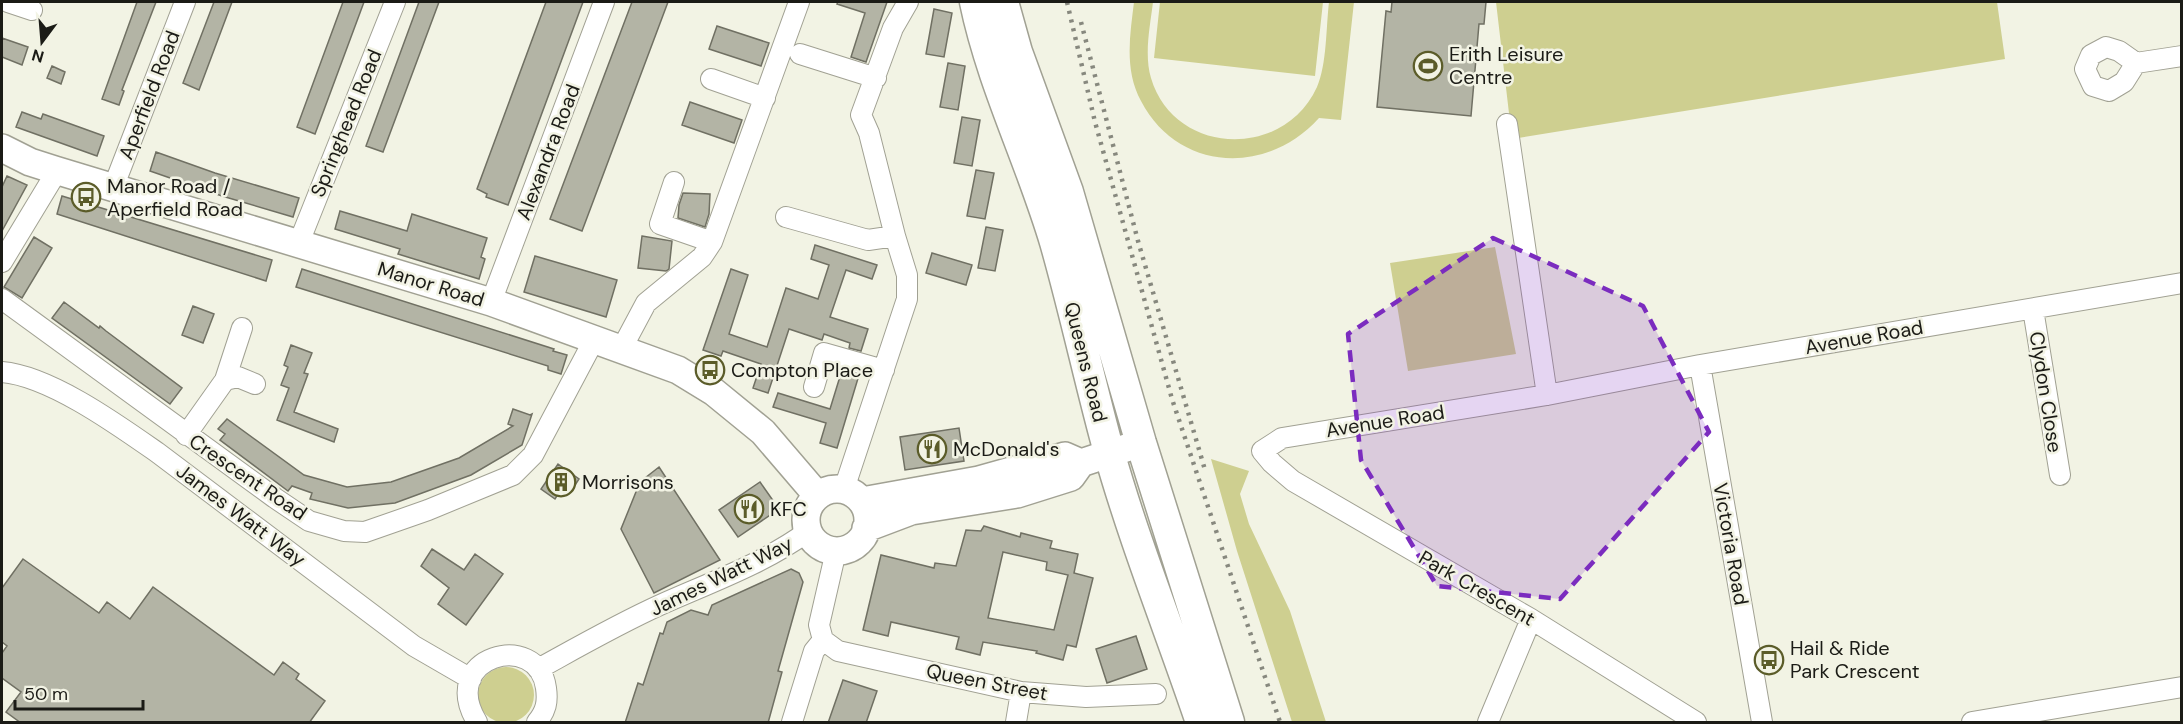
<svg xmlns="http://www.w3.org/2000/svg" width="2183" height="724" viewBox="0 0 2183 724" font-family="'DM Sans',sans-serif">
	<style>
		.green { fill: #cecf90 }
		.building { fill: #b3b4a5; stroke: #707063; stroke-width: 1.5; fill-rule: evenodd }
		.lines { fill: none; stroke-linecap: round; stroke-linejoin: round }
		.street-casing { stroke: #a1a193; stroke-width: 22 }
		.secondary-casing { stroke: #a1a193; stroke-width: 30 }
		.primary-casing { stroke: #a1a193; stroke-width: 33 }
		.street { stroke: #fff; stroke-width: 20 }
		.secondary { stroke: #fff; stroke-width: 27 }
		.primary { stroke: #fff; stroke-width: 30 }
		.rail { stroke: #87887e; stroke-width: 4.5; stroke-dasharray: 3 6; stroke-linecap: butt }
		.marked { fill: #7b2cbf; fill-opacity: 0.2; stroke: #7b2cbf; stroke-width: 4.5; stroke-dasharray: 12 8; stroke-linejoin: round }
		.labels { text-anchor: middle; stroke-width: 5; stroke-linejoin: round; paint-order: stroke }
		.poi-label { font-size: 20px; fill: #1b1b16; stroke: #f2f3e4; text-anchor: start }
		.street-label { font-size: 20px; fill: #1b1b16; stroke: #f2f3e4 }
	</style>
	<rect width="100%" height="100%" fill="#f2f3e4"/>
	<path class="green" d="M1134 2H1153C1150 27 1144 54 1151 78 1174 156 1284 160 1317 87 1327 64 1326 27 1329 2H1354L1341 120 1319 118C1267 176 1178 172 1141 101 1124 70 1130 35 1134 2Z
		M1160 2H1323L1315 76 1154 58Z
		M1496 2H1997L2005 59 1512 139Z
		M1495 247 1516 354 1408 371 1390 263Z
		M1211 459 1249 471 1240 494 1249 524 1290 611 1326 722H1292L1237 551Z
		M478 695a28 28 0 1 1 56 0a28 28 0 1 1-56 0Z"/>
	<path class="building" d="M137 2H156L122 90 124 91 119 105 102 99Z
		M214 2H232L199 90 183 83Z
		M343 2H364L315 134 297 127Z
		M419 2H439L383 152 366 146Z
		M546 2H583L508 205 486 197 487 194 477 189Z
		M632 2H668L582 231 550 219Z
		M838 2H887L866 62 851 57 865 13 837 4Z
		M1392 2H1486L1484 24H1479L1471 116 1377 107 1386 11 1391 12Z
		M934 9 952 13 944 57 926 54Z
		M717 26 769 43 761 66 709 49Z
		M2 38 28 47 22 65 2 57Z
		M948 63 965 66 958 110 940 107Z
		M52 66 65 72 61 84 47 78Z
		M690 102 742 120 734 143 682 125Z
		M22 112 41 119 43 114 104 136 97 156 16 127Z
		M962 117 980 120 972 166 954 163Z
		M156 152 215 173 299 198 293 217 222 196 150 171Z
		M976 170 994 173 985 219 967 216Z
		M7 176 27 185 2 231V187Z
		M683 193 710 194 709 214 705 227 678 218 679 205Z
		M62 196 272 260 266 281 57 214Z
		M340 211 407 231 412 214 487 238 481 257 485 259 479 279 398 254 400 249 335 229Z
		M986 227 1003 230 995 271 978 268Z
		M642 236 672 241 669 269 666 271 638 268Z
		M34 237 52 248 22 298 4 287Z
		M815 245 877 265 872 279 846 270 830 317 868 329 861 351 849 348 850 343 824 334 822 340 789 329 768 393 753 388 761 364 723 351 721 356 703 350 731 269 748 275 729 334 767 347 786 288 818 299 829 265 811 259Z
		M932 253 972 265 966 285 926 273Z
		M535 256 617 280 606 317 524 292Z
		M302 269 554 349 553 351 567 355 561 374 548 370V366L296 287Z
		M64 302 99 328 100 326 106 331 182 388 170 404 52 318Z
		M193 306 214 314 203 343 182 335Z
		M291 345 312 353 304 373 308 374 294 412 338 429 334 442 277 420 289 388 281 385 288 367 284 365Z
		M842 370 859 375 837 448 820 443 826 423 773 407 778 393 830 409Z
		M513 409 530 415 532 414 522 445 471 475 395 503 348 508 310 499 312 493 292 486 288 491 220 440 225 434 218 429 227 419 304 475 347 487 391 482 459 458 513 426 508 424Z
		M959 428 964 461 905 470 900 437Z
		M558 464 579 479 572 490 564 485 555 499 541 489Z
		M659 467 720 560 654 593 621 529 640 482Z
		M760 482 779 509 738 537 719 510Z
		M984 526 1020 537 1021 533 1052 541 1050 548 1078 554 1074 573 1093 578 1076 647 1067 645 1063 660 1036 653 1037 651 983 642 980 655 956 649 959 637 891 622 888 636 863 630 881 555 934 568 935 563 956 566 966 530 981 531ZM1003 552 1047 562 1046 570 1068 575 1054 630 988 618Z
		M432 549 464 570 475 554 503 574 466 625 438 604 449 588 421 566Z
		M23 559 99 613 107 602 130 619 153 587 274 675 283 662 299 674 296 679 325 701 309 723H21L6 712 21 692 2 678V653L7 646 2 642V588Z
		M791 569 799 573 803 582 778 671 782 672 768 723H625L638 683 643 685 660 633 663 634 667 622 691 610 708 615 712 605Z
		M1136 636 1147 669 1107 683 1096 649Z
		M843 680 877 691 866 723H828Z"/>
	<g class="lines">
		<g class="street-casing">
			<path id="street" d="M8 2 32 10
				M800 54 876 78
				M2136 63 2124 82 2109 91 2093 86 2085 69 2091 55 2106 47 2119 51 2136 63 2182 56
				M711 79 765 98
				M1507 124 1547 395
				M674 182 660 224 712 242
				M113 188 185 2
				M786 217 868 240 895 236 907 275V299L844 489
				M895 236 869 133 861 115 893 28 908 2
				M298 245 395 2
				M2 262 51 181 55 170
				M2 299 275 498 309 521 344 531 365 532 428 510 513 475 533 455 594 340
				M491 302 604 2
				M2033 309 2060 475
				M622 348 646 303 702 257 712 242 799 2
				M1700 365 1762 722
				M2 372C50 376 118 425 158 453L414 646 471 679
				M225 380 238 377 255 384
				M814 387 824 353 884 370
				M186 435 225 380 242 328
				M823 640 838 651 1021 692 1086 697 1156 694
				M538 669C578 647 618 624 660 605 709 583 763 564 807 532
				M477 722C437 656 538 629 546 688 548 702 546 711 537 722
				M792 722 814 651 823 640 819 625 836 551
				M1016 722 1021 692
				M1488 722 1531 619
				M1696 722 1531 619 1293 481 1272 463 1262 451 1282 438 1547 395 1700 365 2182 283
				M1972 722 2182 687"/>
		</g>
		<g class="secondary-casing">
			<path id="secondary" d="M2 148 30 162 55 170 491 302 678 370 714 392 763 432 817 495
				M806 520a31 31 0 1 1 62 0a31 31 0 1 1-62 0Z
				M862 501 979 480 1065 456 1081 463
				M866 528 911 511 1017 494 1071 477 1081 463 1141 443"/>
		</g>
		<g class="primary-casing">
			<path id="primary" d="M975 2C992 84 1031 161 1055 242 1075 312 1090 383 1109 452 1135 544 1171 633 1201 722
				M1003 2 1017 52 1068 192 1141 443 1229 722"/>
		</g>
		<use href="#street" class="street"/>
		<use href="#secondary" class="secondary"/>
		<use href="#primary" class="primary"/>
		<path class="rail" d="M1067 2 1095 122 1172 399 1280 722
			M1081 22 1138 241 1205 470"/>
	</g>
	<path class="marked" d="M1493 238 1643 306 1709 432 1560 599 1437 586 1361 460 1348 334Z"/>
	<defs>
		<g id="stadium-ring" transform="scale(1.5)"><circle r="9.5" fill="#f2f3e4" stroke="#5b5c29" stroke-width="1.5"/><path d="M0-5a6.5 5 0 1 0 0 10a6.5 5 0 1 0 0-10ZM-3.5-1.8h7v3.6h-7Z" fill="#5b5c29"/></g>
		<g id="bus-ring" transform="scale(1.5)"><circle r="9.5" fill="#f2f3e4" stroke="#5b5c29" stroke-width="1.5"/><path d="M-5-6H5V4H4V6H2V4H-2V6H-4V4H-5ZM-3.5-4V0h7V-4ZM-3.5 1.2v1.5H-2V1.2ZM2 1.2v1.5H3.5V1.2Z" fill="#5b5c29"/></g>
		<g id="restaurant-ring" transform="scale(1.5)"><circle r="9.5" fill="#f2f3e4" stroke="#5b5c29" stroke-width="1.5"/><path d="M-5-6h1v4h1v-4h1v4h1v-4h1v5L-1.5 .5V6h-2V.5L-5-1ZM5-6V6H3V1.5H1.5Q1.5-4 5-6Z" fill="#5b5c29"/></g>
		<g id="building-ring" transform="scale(1.5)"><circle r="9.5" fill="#f2f3e4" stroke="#5b5c29" stroke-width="1.5"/><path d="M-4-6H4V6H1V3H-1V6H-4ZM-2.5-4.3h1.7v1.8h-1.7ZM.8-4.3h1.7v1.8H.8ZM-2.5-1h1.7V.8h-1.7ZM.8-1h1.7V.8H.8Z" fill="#5b5c29"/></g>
	</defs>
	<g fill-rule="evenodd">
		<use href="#stadium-ring" x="1428" y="66"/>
		<use href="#bus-ring" x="86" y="197"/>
		<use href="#bus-ring" x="710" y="370"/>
		<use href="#restaurant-ring" x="932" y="449"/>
		<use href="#building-ring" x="561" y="482"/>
		<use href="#restaurant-ring" x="749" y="509"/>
		<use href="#bus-ring" x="1769" y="660"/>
	</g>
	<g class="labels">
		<g class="poi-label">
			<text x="1449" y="61">Erith Leisure<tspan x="1449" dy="23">Centre</tspan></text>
			<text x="107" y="193">Manor Road /<tspan x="107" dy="23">Aperfield Road</tspan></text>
			<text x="731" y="377">Compton Place</text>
			<text x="953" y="456">McDonald's</text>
			<text x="582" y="489">Morrisons</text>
			<text x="770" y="516">KFC</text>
			<text x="1790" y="655">Hail &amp; Ride<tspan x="1790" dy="23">Park Crescent</tspan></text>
		</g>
		<g class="street-label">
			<text transform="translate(149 95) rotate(-69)" y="7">Aperfield Road</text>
			<text transform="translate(346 123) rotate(-68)" y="7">Springhead Road</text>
			<text transform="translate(548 152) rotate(-69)" y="7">Alexandra Road</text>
			<text transform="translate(431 284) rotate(17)" y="7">Manor Road</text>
			<text transform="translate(1864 337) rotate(-10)" y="7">Avenue Road</text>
			<text transform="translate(1086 362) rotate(76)" y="7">Queens Road</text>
			<text transform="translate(2046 392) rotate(81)" y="7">Clydon Close</text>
			<text transform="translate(1385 421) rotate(-9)" y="7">Avenue Road</text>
			<text transform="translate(248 477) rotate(34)" y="7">Crescent Road</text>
			<text transform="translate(241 515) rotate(37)" y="7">James Watt Way</text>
			<text transform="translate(1731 544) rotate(80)" y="7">Victoria Road</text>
			<text transform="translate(721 576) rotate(-26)" y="7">James Watt Way</text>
			<text transform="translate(1477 588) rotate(30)" y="7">Park Crescent</text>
			<text transform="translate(987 682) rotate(11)" y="7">Queen Street</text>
		</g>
	</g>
	<rect width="2183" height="724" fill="none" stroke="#1b1b16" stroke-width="6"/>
	<g transform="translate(42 42) rotate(196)" stroke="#f2f3e4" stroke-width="4.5" paint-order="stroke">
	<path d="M0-4.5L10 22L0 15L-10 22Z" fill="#1b1b16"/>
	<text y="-9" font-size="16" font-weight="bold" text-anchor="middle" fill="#1b1b16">N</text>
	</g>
	<path d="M15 700v9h128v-9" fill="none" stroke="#1b1b16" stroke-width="3"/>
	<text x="24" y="700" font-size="18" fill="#1b1b16" stroke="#f2f3e4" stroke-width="4.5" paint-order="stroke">50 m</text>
</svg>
